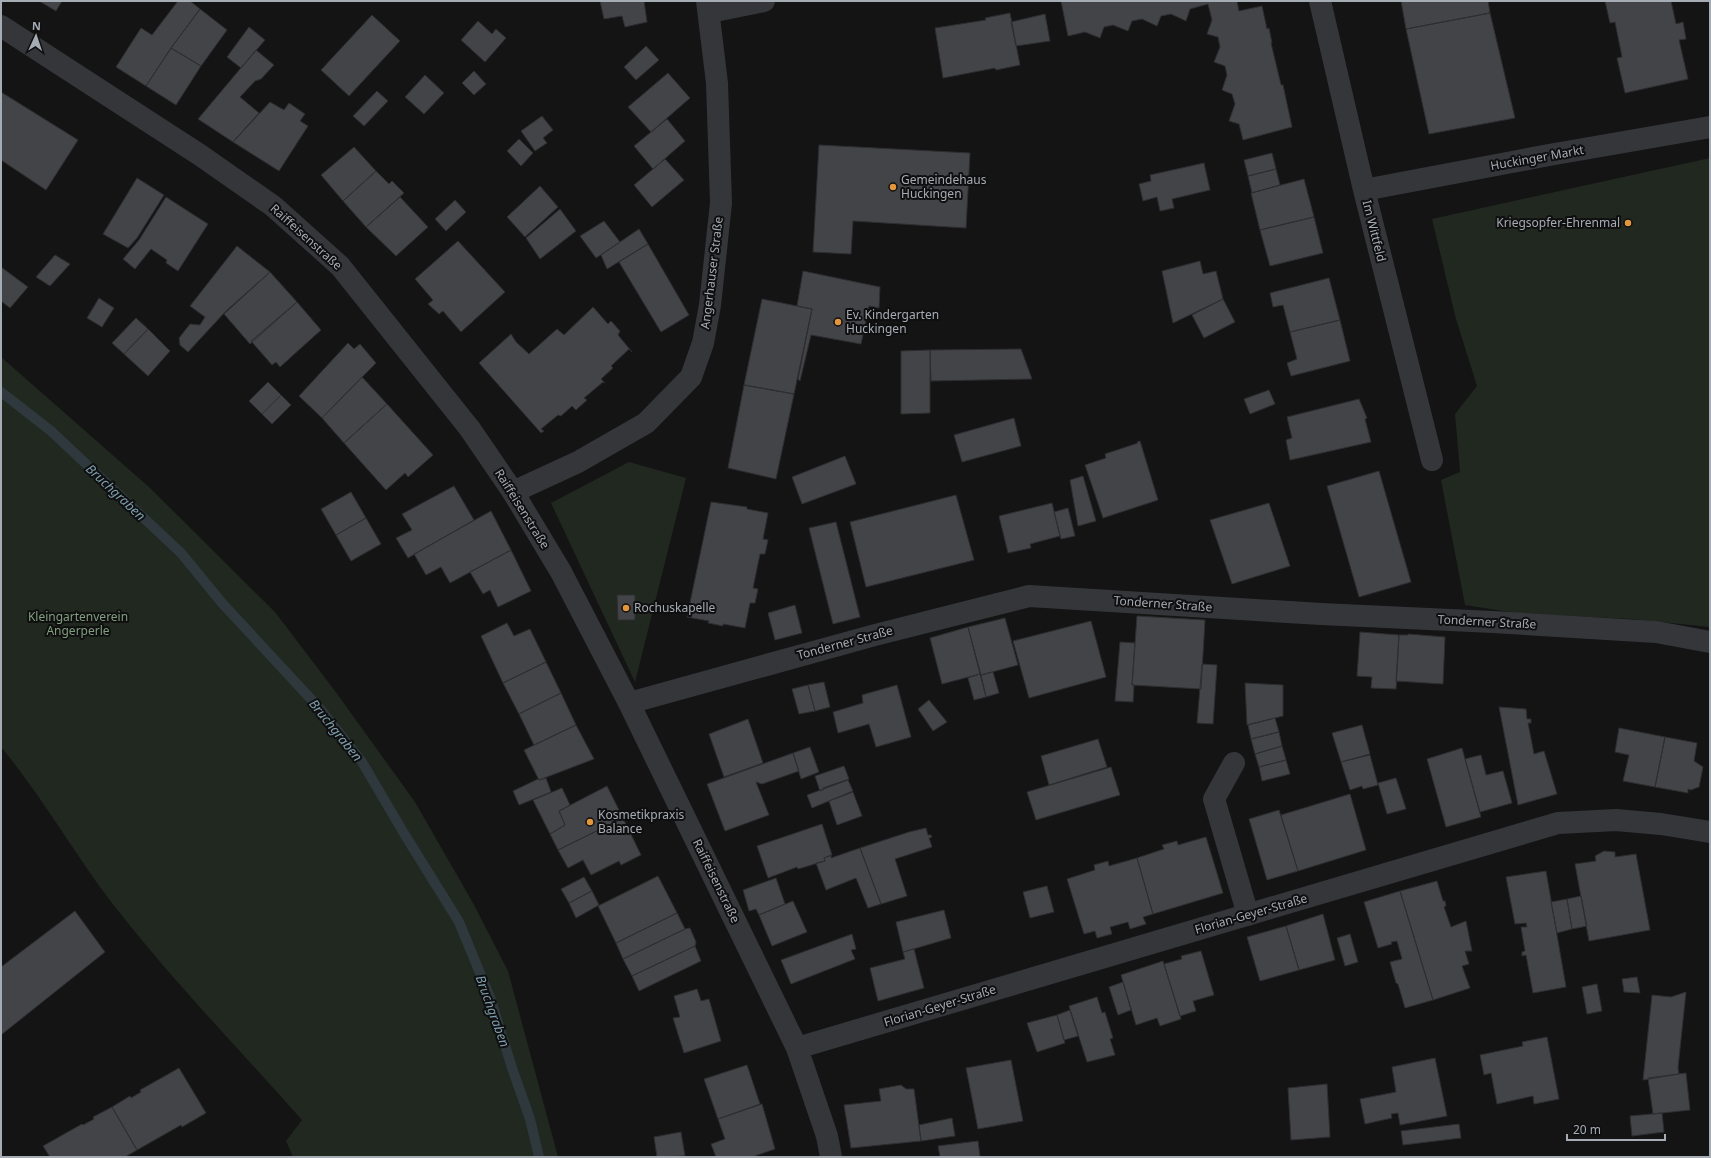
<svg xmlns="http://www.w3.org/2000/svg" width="1711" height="1158" viewBox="0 0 1711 1158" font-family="'Noto Sans',sans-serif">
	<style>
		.green { fill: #202820 }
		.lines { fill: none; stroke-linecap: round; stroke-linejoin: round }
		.stream { stroke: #2e383d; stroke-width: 10 }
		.building { fill: #434448; stroke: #2e2e31 }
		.minor { stroke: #35363a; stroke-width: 22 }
		.poi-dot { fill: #e4963d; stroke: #0f0f10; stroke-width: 1.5 }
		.labels { text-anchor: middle; stroke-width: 4; stroke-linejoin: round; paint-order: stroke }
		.street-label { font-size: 12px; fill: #a6acb4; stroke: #0f0f10 }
		.poi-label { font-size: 12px; fill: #a6acb4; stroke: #0f0f10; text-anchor: start }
		.park-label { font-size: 12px; fill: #819e7f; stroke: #0f0f10 }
		.water-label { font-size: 13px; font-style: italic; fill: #7f9ead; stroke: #0f0f10 }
	</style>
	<rect width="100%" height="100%" fill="#141415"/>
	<path class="green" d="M1710 158V627L1632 619 1522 614 1465 605 1441 480 1460 472 1455 414 1477 386 1456 319 1432 219Z
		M1 357 149 487 275 612 335 691 415 802 473 903 508 971 558 1157H293L286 1141 302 1120C238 1048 171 979 112 903 73 852 42 796 1 747Z
		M629 462 686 478 635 682 551 503Z"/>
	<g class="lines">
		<path class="stream" d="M1 392 51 431 181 553 222 603 322 711 362 762 405 835 459 922 491 1000 512 1068 530 1119 539 1157"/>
	</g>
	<path class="building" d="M39 1H62L56 11Z
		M178 1H190L200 9 171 48 146 86 116 67 141 28 152 35Z
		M600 1H644L647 22 625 27 622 16 604 19Z
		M1061 1H1237L1239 11 1262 6 1267 29 1269 28 1272 43H1271L1281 85H1283L1292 127 1243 140 1239 124 1229 121 1235 104 1232 94 1222 90 1227 75 1225 66 1214 62 1220 47 1218 37 1207 34 1212 20 1208 4 1190 9 1186 21 1171 14 1161 16 1157 26 1142 19 1132 21 1128 31 1113 25 1104 27 1100 38 1085 32 1068 36Z
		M1401 1H1488L1490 13 1406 29Z
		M1605 1H1671L1676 24 1683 22 1686 39 1679 40 1688 79 1625 93 1617 58 1622 57 1615 22 1610 23Z
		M200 9 227 30 201 66 171 48Z
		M1010 13 1020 65 996 70 995 68 943 78 935 28 986 20 985 18Z
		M1490 13 1515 118 1429 134 1406 29Z
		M1045 14 1050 41 1016 46 1011 22Z
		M372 15 400 41 349 96 321 70Z
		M478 21 492 34 496 29 506 38 485 62 461 40Z
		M249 27 265 40 241 68 227 57Z
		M646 46 659 60 636 80 624 67Z
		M171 48 201 66 176 105 146 86Z
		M256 50 274 65 261 79 255 81 240 97 259 113 233 142 198 119Z
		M474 71 486 84 474 95 462 83Z
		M668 73 690 98 651 132 628 107Z
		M425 75 444 93 424 114 405 97Z
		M377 91 388 101 364 126 353 116Z
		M1 92 78 140 46 190 1 160Z
		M270 102 284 110 289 103 305 114 300 121 308 126 279 171 233 142Z
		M542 116 553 130 543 138 547 143 535 151 521 131Z
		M667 119 685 141 653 169 634 146Z
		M519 139 533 153 521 166 507 151Z
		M819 145 970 153 966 228 853 221 851 254 813 252Z
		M354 147 376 171 343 201 321 175Z
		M1272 153 1276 169 1248 176 1244 160Z
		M665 159 684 180 652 207 634 185Z
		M1204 163 1210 190 1172 199 1174 208 1160 211 1157 197 1143 201 1139 184 1151 181 1150 175Z
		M1276 169 1280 185 1252 193 1248 176Z
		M376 171 389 184 392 181 404 193 366 227 343 201Z
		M137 178 164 195 137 238 128 248 103 234Z
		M1304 179 1314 217 1260 230 1251 193Z
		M540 186 558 207 525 237 507 217Z
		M166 197 208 224 178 271 166 263 167 260 151 249 135 269 123 259 139 240Z
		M400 197 428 227 396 256 366 227Z
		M455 200 466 212 446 231 435 219Z
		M560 209 576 231 540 259 526 238Z
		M1314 217 1323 253 1270 266 1260 230Z
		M604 221 620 242 596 258 580 236Z
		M639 229 648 244 607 269 601 255Z
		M458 241 505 292 461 332 443 311 439 314 428 304 433 300 415 279Z
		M648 244 689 315 661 332 619 262Z
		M237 246 270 272 226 311 188 352 180 345 179 338 190 324 200 325 205 317 190 306Z
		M55 255 70 264 50 286 36 277Z
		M1200 261 1203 274 1216 271 1223 299 1173 323 1162 271Z
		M1 267 28 287 10 308 1 301Z
		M803 271 880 287 879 308 869 306 861 344 811 335 800 381 798 379 812 309 797 306Z
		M270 272 297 302 250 344 224 314Z
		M1329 278 1340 320 1290 332 1283 305 1273 307 1270 293Z
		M99 298 114 308 102 327 87 318Z
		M762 299 812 309 794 394 744 385Z
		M1223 299 1235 322 1204 338 1192 315Z
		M297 302 321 330 280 367 276 362 272 365 251 341Z
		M593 307 608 324 611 321 620 331 618 335 632 352 629 349 611 366 613 368 601 379 605 383 603 382 584 398 587 400 576 410 572 406 561 416 558 415 541 429 544 431 541 433 479 363 511 334 516 342 529 354 557 329 564 335Z
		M136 318 148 329 124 354 112 343Z
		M1340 320 1350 361 1291 376 1287 363 1297 359 1290 332Z
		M148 329 170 351 148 376 124 354Z
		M348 343 354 349 360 344 376 363 322 418 299 396Z
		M1021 349 1032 379 931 381 930 350Z
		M930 350V413L901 414V351Z
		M362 377 387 404 344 443 322 418Z
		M268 382 281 395 262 414 249 401Z
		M744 385 794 394 776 479 728 468Z
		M1269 390 1275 404 1250 414 1244 399Z
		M281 395 291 405 272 424 262 414Z
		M1359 399 1367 418 1365 419 1371 442 1290 460 1286 440 1292 438 1287 417Z
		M387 404 433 455 408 477 405 473 386 490 344 443Z
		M1014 418 1021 446 962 462 954 435Z
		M1140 441 1158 500 1103 518 1085 465 1106 458 1105 454 1138 443 1137 442Z
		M845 456 856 484 802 504 792 477Z
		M1379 471 1411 582 1359 597 1327 486Z
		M1083 476 1096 521 1078 526 1070 480Z
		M454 486 474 520 408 558 396 538 412 530 402 514Z
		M351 492 366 518 336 535 321 509Z
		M956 495 974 560 866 587 850 522Z
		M711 502 747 507V509L768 513 763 539 768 540 765 554H760L753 588 758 589 755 603H750L745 628 723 624V626L708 623 709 621 687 617Z
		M1052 503 1060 536 1030 544 1031 548 1008 553 999 516Z
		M1269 503 1290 566 1232 584 1210 520Z
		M1068 508 1075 536 1061 539 1054 512Z
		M491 511 511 550 450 583 441 567 426 575 414 554Z
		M366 518 381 544 351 561 336 535Z
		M836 522 860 617 833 624 809 528Z
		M511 550 531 591 498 607 490 590 483 594 470 572Z
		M617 595H635V620H618Z
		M795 605 802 633 775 640 768 613Z
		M1137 616 1205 620 1201 689 1132 685Z
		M1005 618 1018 665 981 675 968 627Z
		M1091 621 1106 677 1029 698 1013 641Z
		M507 623 514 636 530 629 546 662 503 683 481 636Z
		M968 627 980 674 942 684 930 638Z
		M1360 632 1399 635 1396 689 1371 688 1372 677 1357 676Z
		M1408 634 1445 637 1443 684 1396 681 1399 635H1408Z
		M1120 642 1135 643 1132 685H1134L1133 702 1115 701Z
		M546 662 561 693 519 714 503 683Z
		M1202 664 1217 665 1213 724 1197 723Z
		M993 672 999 693 986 697 981 675Z
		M980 674 986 697 974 700 968 678Z
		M824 682 830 707 815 711 808 685Z
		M1245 683 1283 685V716L1247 725Z
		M808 685 815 711 799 714 792 689Z
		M897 685 911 737 876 747 869 724 838 733 833 712 863 703 862 695Z
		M561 693 576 725 534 745 519 714Z
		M929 700 947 722 933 731 918 709Z
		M1499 707 1526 709 1527 719H1531V723H1528L1534 754 1544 751 1557 794 1518 805Z
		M1275 718 1279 732 1251 739 1248 725Z
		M748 719 763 763 724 777 709 734Z
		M576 725 594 759 539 780 524 750Z
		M1362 725 1370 754 1341 762 1332 733Z
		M1619 728 1665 737 1655 787 1623 781 1629 755 1615 752Z
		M1279 732 1282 746 1255 754 1251 739Z
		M1665 737 1697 743 1694 761 1703 767 1699 787 1691 790 1688 789V793L1655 787Z
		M1098 739 1107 767 1049 785 1041 756Z
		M1282 746 1286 760 1259 767 1255 754Z
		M810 747 819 772 801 779 793 753Z
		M1462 748 1481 817 1446 827 1427 759Z
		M793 753 799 771 762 784 756 782 769 815 725 831 707 784Z
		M1370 755 1378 785 1363 789 1362 786 1350 790 1341 762Z
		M1481 755 1486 775 1503 771 1512 803 1480 812 1465 759Z
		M1286 760 1290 774 1262 781 1259 767Z
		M844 766 849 779 823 788V790L820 791 815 776Z
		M1111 767 1120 795 1036 820 1027 792Z
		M546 778 551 792 519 805 513 791 538 779 539 780Z
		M1396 778 1406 809 1387 814 1378 783Z
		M848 780 853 791 812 808 807 795Z
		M607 786 623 818 558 850 550 834 565 825 559 811Z
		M562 788 570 805 559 811 565 825 550 834 533 800Z
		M853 792 862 816 837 825 829 801Z
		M1350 794 1366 850 1298 871 1281 815Z
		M1279 810 1298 871 1267 880 1249 819Z
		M623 818 641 855 621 865 619 861 591 875 583 860 568 868 558 850Z
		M822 824 832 855 824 858 825 861 798 869 797 867 768 878 757 846Z
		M926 828 928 835H931L932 837 929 838 932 847 895 859 907 896 881 904 860 848 909 832Z
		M1206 837 1223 893 1153 914 1137 858 1164 849 1162 845 1177 841 1178 845Z
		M860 848 881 904 868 908 856 878 826 890 816 863 825 861 824 858 831 855V858Z
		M1604 851 1615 852V857L1636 854 1650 930 1589 941 1575 864 1596 861 1595 856Z
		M1137 858 1153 914 1143 917 1146 924 1130 929 1128 922 1110 927 1112 934 1097 938 1095 931 1084 934 1067 879 1095 870 1094 865 1108 861 1109 866Z
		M1546 871 1566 987 1533 993 1526 955 1522 956V952L1525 951 1521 927H1527L1526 923 1515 924 1506 877Z
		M658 876 677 913 616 943 598 906Z
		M584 877 592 891 569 903 561 889Z
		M776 878 785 904 759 915 756 909 749 911 743 890Z
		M1437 881 1443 901H1445L1446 906 1444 907 1451 927 1466 921 1472 951H1465L1469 964 1462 966 1470 988 1433 1000 1400 891Z
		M1047 886 1054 912 1030 918 1023 892Z
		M592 891 599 905 576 918 569 903Z
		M1400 891 1433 1000 1405 1008 1398 984 1396 983 1390 962 1402 959 1397 941 1391 942 1392 944 1378 948 1364 902Z
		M1581 896 1587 926 1572 929 1567 899Z
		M1567 899 1572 929 1557 933 1551 902Z
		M793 901 807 932 772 946 759 915Z
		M944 910 951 938 903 952 896 922Z
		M75 911 105 952 1 1035V967Z
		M677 913 685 929 623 959 616 943Z
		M1323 914 1335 960 1299 970 1286 926Z
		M1286 926 1299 970 1260 981 1247 937Z
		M690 928 696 942 695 946 632 976 623 959 685 929Z
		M852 934 856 949 851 950 855 959 791 984 781 960Z
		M1350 934 1358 962 1345 966 1337 938Z
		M695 946 701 961 639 991 632 976Z
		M914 949 924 988 878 1001 870 968 905 959 903 952Z
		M1201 951 1214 995 1193 1001 1196 1011 1180 1016 1164 964 1182 959 1181 956Z
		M1163 961 1181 1019 1160 1026 1157 1018 1136 1025 1121 975Z
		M1637 977 1640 993 1624 992 1622 979Z
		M1123 982 1131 1010 1118 1015 1109 987Z
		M1597 984 1602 1011 1587 1014 1582 987Z
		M697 989 701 1001 709 999 721 1041 684 1053 673 1018 680 1017 674 996Z
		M1686 992 1678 1068 1679 1074 1643 1080 1652 995 1671 997Z
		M1097 997 1102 1013 1105 1012 1113 1038 1110 1039 1115 1055 1087 1062 1069 1006Z
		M1070 1010 1078 1036 1064 1040 1057 1015Z
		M1057 1015 1065 1043 1037 1052 1027 1023Z
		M1547 1037 1559 1099 1534 1104 1533 1096 1497 1104 1491 1073 1484 1075 1480 1055 1523 1046 1522 1042Z
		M1435 1058 1447 1116 1400 1125 1398 1113 1391 1114 1392 1118 1365 1124 1360 1099 1396 1092 1392 1067Z
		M1011 1060 1023 1121 978 1129 966 1068Z
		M747 1065 760 1104 718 1119 704 1079Z
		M179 1068 206 1113 182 1127 181 1125 137 1150 112 1107 130 1096 131 1098 141 1092 140 1090Z
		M1686 1073 1690 1110 1653 1114 1648 1078Z
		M1327 1084 1330 1137 1291 1140 1288 1088Z
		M901 1085 906 1089H914L921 1141 851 1148 844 1105 881 1101 879 1089Z
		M762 1104 775 1149 752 1157H716L711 1144 725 1139 718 1119Z
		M112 1107 137 1150 125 1157H50L43 1146 82 1124 83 1125 94 1119 93 1117Z
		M1662 1113 1664 1132 1632 1136 1630 1116Z
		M952 1118 955 1136 921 1141 919 1125Z
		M1459 1124 1461 1138 1403 1145 1401 1131Z
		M681 1132 685 1156 657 1157 654 1137Z
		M978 1141 980 1157H940L938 1146Z"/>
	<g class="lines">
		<path class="minor" d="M1320 1 1364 190 1432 460
			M710 12 764 1
			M1 26 200 155 273 206 340 266 470 429 513 492 561 572 629 703 797 1048 827 1136 831 1157
			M1364 190 1549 155 1710 127
			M513 492 578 462 646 423 691 377 703 343 710 305 721 203 717 83 707 1
			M629 703 875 635 1029 596 1321 614 1493 622 1656 632 1710 642
			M1234 763 1214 799 1248 915
			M797 1048 1558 823 1616 820 1661 824 1710 832"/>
	</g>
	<g class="poi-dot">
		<circle cx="893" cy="187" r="4"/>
		<circle cx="1628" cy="223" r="4"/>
		<circle cx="838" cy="322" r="4"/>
		<circle cx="626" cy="608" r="4"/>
		<circle cx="590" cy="822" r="4"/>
	</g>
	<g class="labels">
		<g class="street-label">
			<text transform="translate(1537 158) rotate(-10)" y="4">Huckinger Markt</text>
			<text transform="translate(1374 231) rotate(76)" y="4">Im Wittfeld</text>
			<text transform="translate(306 237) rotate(42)" y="4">Raiffeisenstraße</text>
			<text transform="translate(712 273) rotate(-83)" y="4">Angerhauser Straße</text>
			<text transform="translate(522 509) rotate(58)" y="4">Raiffeisenstraße</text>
			<text transform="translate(1163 604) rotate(4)" y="4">Tonderner Straße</text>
			<text transform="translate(1487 622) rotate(3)" y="4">Tonderner Straße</text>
			<text transform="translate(845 643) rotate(-15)" y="4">Tonderner Straße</text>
			<text transform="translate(716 881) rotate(64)" y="4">Raiffeisenstraße</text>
			<text transform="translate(1251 914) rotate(-16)" y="4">Florian-Geyer-Straße</text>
			<text transform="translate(940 1006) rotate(-17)" y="4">Florian-Geyer-Straße</text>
		</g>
		<g class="poi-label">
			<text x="901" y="184">Gemeindehaus<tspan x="901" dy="14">Huckingen</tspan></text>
			<text x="1620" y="227" text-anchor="end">Kriegsopfer-Ehrenmal</text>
			<text x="846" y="319">Ev. Kindergarten<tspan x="846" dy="14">Huckingen</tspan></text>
			<text x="634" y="612">Rochuskapelle</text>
			<text x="598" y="819">Kosmetikpraxis<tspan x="598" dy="14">Balance</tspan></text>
		</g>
		<g class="park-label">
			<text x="78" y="621">Kleingartenverein<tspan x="78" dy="14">Angerperle</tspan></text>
		</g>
		<g class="water-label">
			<text transform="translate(116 492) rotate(43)" y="5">Bruchgraben</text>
			<text transform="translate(336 730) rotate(51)" y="5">Bruchgraben</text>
			<text transform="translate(493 1011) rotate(70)" y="5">Bruchgraben</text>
		</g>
	</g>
	<rect width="1711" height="1158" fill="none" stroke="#a6acb4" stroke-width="4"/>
	<g transform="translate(36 36) rotate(3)" stroke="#0f0f10" stroke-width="3" paint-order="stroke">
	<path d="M0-3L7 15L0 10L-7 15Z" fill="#a6acb4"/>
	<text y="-6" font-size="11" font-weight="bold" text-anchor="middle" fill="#a6acb4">N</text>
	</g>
	<path d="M1567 1134v6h98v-6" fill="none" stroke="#a6acb4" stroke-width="2"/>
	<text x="1573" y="1134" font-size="12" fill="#a6acb4" stroke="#0f0f10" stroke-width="3" paint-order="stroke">20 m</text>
</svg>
